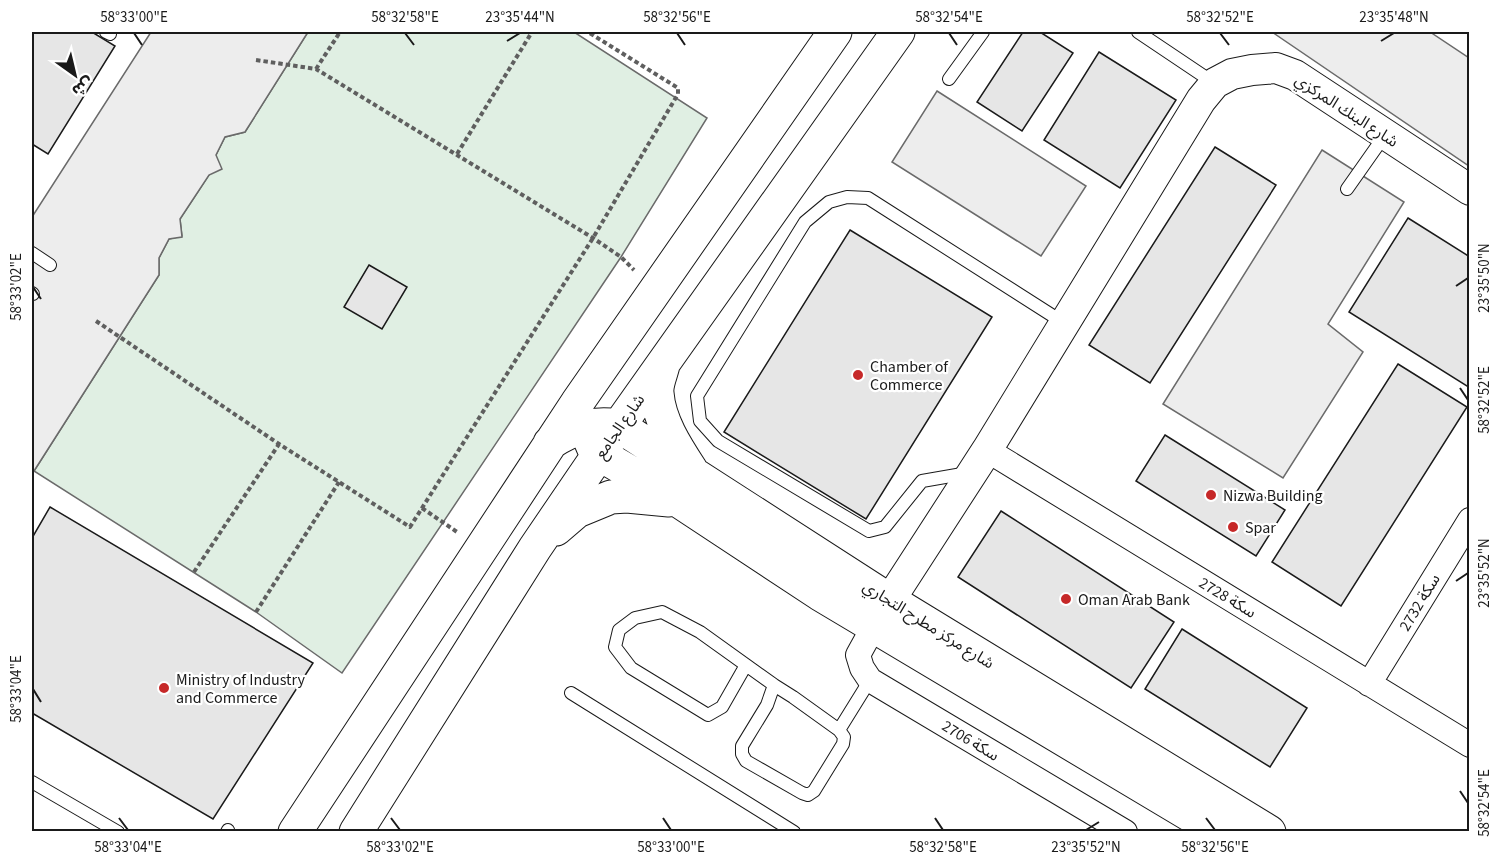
<svg xmlns="http://www.w3.org/2000/svg" width="1501" height="863" viewBox="0 0 1501 863" font-family="'Source Sans 3','Noto Sans Arabic',sans-serif">
	<style>
		.green { fill: #e0efe3; stroke: #6a6a6a; stroke-width: 1.5 }
		.parking { fill: #ededed; stroke: #6a6a6a; stroke-width: 1.5 }
		.building { fill: #e6e6e6; stroke: #1a1a1a; stroke-width: 1.5 }
		.lines { fill: none; stroke-linecap: round; stroke-linejoin: round }
		.service-casing { stroke: #1a1a1a; stroke-width: 14 }
		.minor-casing { stroke: #1a1a1a; stroke-width: 26 }
		.tertiary-casing { stroke: #1a1a1a; stroke-width: 32 }
		.secondary-casing { stroke: #1a1a1a; stroke-width: 35 }
		.path { stroke: #5f5f5f; stroke-width: 4; stroke-dasharray: 4.5 3; stroke-linecap: butt }
		.service { stroke: #fff; stroke-width: 12 }
		.minor { stroke: #fff; stroke-width: 24 }
		.tertiary { stroke: #fff; stroke-width: 30 }
		.secondary { stroke: #fff; stroke-width: 33 }
		.ticks { fill: none; stroke: #1a1a1a; stroke-width: 2 }
		.poi-dot { fill: #c62828; stroke: #fff; stroke-width: 2 }
		.labels { text-anchor: middle; stroke-width: 4.5; stroke-linejoin: round; paint-order: stroke }
		.street-label { font-size: 16px; fill: #1a1a1a; stroke: #fff }
		.poi-label { font-size: 16px; fill: #1a1a1a; stroke: #fff; text-anchor: start }
		.neatline { fill: none; stroke: #1a1a1a; stroke-width: 2 }
		.ticks-label { font-size: 15px; text-anchor: middle; fill: #1a1a1a }
	</style>
	<rect width="100%" height="100%" fill="#fff"/>
	<path class="green" d="M308 32H574L707 118 621 257 342 673 256 612 34 471 159 275V258L169 239 182 236 180 219 209 175 216 155 225 137 245 132Z"/>
	<path class="parking" d="M151 32H308L245 132 225 137 216 155 222 169 209 175 180 219 182 237 169 239 159 258V275L34 471 32 469V217Z
		M1272 32H1430L1469 58V166Z
		M937 91 1086 186 1041 256 892 162Z
		M1322 150 1404 202 1328 324 1363 352 1283 478 1163 404Z"/>
	<path class="building" d="M32 32H92L115 46 48 154 32 144Z
		M1023 32H1040L1073 53 1022 131 977 102Z
		M1099 52 1176 100 1120 188 1044 140Z
		M1215 147 1276 185 1150 383 1089 345Z
		M1408 218 1470 257V388L1349 312Z
		M850 230 992 317 866 519 724 432Z
		M369 265 407 287 382 329 344 307Z
		M1398 364 1467 407 1341 606 1272 562Z
		M1165 435 1285 510 1256 556 1136 481Z
		M50 507 313 663 213 819 32 713V538Z
		M1001 511 1174 622 1131 688 958 577Z
		M1182 629 1307 708 1270 767 1145 689Z"/>
	<g class="lines">
		<g class="service-casing">
			<path id="service" d="M106 32 110 34
				M1138 32 1214 83
				M949 79 983 32
				M1347 189 1385 135
				M32 253 50 265
				M32 293 33 294
				M968 473 922 481 885 527 869 531 718 441 700 421 697 396 805 222 829 202 847 197 868 198 1064 323
				M746 665 722 707 708 715 631 668 615 647 619 630 635 618 662 612 700 632 774 685
				M571 693 794 832
				M839 730 793 697 774 685 767 705 742 746V754L746 761 802 793 808 795 814 791 843 744 844 737 839 730 870 680
				M32 782 118 832
				M227 832 228 830"/>
		</g>
		<g class="minor-casing">
			<path id="minor" d="M987 450 1470 745
				M874 626 858 655 862 668 870 680 1125 832
				M1369 684 1470 520"/>
		</g>
		<g class="tertiary-casing">
			<path id="tertiary" d="M877 620 987 450 1201 100 1215 83 1232 74 1252 70 1276 68 1295 75 1470 190"/>
		</g>
		<g class="secondary-casing">
			<path id="secondary" d="M663 365C661 374 656 384 657 393 659 421 676 447 691 470
				M588 435 594 449 599 454 679 501 820 594 1219 832
				M550 443C573 428 592 422 619 426L889 600 1269 832
				M556 529 577 511 611 497 627 496 669 500
				M295 832 577 403 835 32
				M356 832 535 548 599 454 898 32"/>
		</g>
		<path class="path" d="M256 60 316 69 593 238 621 257 634 270
			M316 69 340 32
			M457 154 532 32
			M96 321 279 444 410 527 593 238 678 94V88L588 32
			M422 508 457 532
			M194 572 279 444
			M256 612 339 482"/>
		<use href="#service" class="service"/>
		<use href="#minor" class="minor"/>
		<use href="#tertiary" class="tertiary"/>
		<use href="#secondary" class="secondary"/>
	</g>
	<path class="ticks" d="M134 33 142 45M405 33 414 45M677 33 685 45M949 33 957 45M1220 33 1229 45M507 41 520 33M1381 41 1394 33M1456 286 1468 278M33 287 41 299M1460 388 1468 400M1456 581 1468 573M33 689 41 702M1460 791 1468 803M119 818 128 830M391 818 400 830M663 818 671 830M935 818 943 830M1206 818 1215 830M1086 830 1099 822"/>
	<g class="poi-dot">
		<circle cx="858" cy="375" r="6"/>
		<circle cx="1211" cy="495" r="6"/>
		<circle cx="1233" cy="527" r="6"/>
		<circle cx="1066" cy="599" r="6"/>
		<circle cx="164" cy="688" r="6"/>
	</g>
	<g class="labels">
		<g class="street-label">
			<text transform="translate(1347 110) rotate(33)" y="6">شارع البنك المركزي</text>
			<text transform="translate(619 426) rotate(-55)" y="6">شارع الجامع</text>
			<text transform="translate(1228 597) rotate(31)" y="6">سكة 2728</text>
			<text transform="translate(1419 602) rotate(-59)" y="6">سكة 2732</text>
			<text transform="translate(929 624) rotate(32)" y="6">شارع مركز مطرح التجاري</text>
			<text transform="translate(971 740) rotate(31)" y="6">سكة 2706</text>
		</g>
		<g class="poi-label">
			<text x="870" y="372">Chamber of<tspan x="870" dy="18">Commerce</tspan></text>
			<text x="1223" y="501">Nizwa Building</text>
			<text x="1245" y="533">Spar</text>
			<text x="1078" y="605">Oman Arab Bank</text>
			<text x="176" y="685">Ministry of Industry<tspan x="176" dy="18">and Commerce</tspan></text>
		</g>
	</g>
	<rect width="1501" height="863" fill="none" stroke="#ffffff" stroke-width="66"/>
	<g transform="translate(75 75) rotate(146)" stroke="#ffffff" stroke-width="4.5" paint-order="stroke">
	<path d="M0-4.5L10 22L0 15L-10 22Z" fill="#1a1a1a"/>
	<text y="-9" font-size="16" font-weight="bold" text-anchor="middle" fill="#1a1a1a">ش</text>
	</g>
	<rect x="33" y="33" width="1435" height="797" class="neatline"/>
	<g class="ticks-label">
		<text x="134" y="22">58°33'00"E</text>
		<text x="405" y="22">58°32'58"E</text>
		<text x="520" y="22">23°35'44"N</text>
		<text x="677" y="22">58°32'56"E</text>
		<text x="949" y="22">58°32'54"E</text>
		<text x="1220" y="22">58°32'52"E</text>
		<text x="1394" y="22">23°35'48"N</text>
		<text transform="translate(1484 278) rotate(-90)" y="5">23°35'50"N</text>
		<text transform="translate(16 287) rotate(-90)" y="5">58°33'02"E</text>
		<text transform="translate(1484 400) rotate(-90)" y="5">58°32'52"E</text>
		<text transform="translate(1484 573) rotate(-90)" y="5">23°35'52"N</text>
		<text transform="translate(16 689) rotate(-90)" y="5">58°33'04"E</text>
		<text transform="translate(1484 803) rotate(-90)" y="5">58°32'54"E</text>
		<text x="128" y="852">58°33'04"E</text>
		<text x="400" y="852">58°33'02"E</text>
		<text x="671" y="852">58°33'00"E</text>
		<text x="943" y="852">58°32'58"E</text>
		<text x="1086" y="852">23°35'52"N</text>
		<text x="1215" y="852">58°32'56"E</text>
	</g>
</svg>
